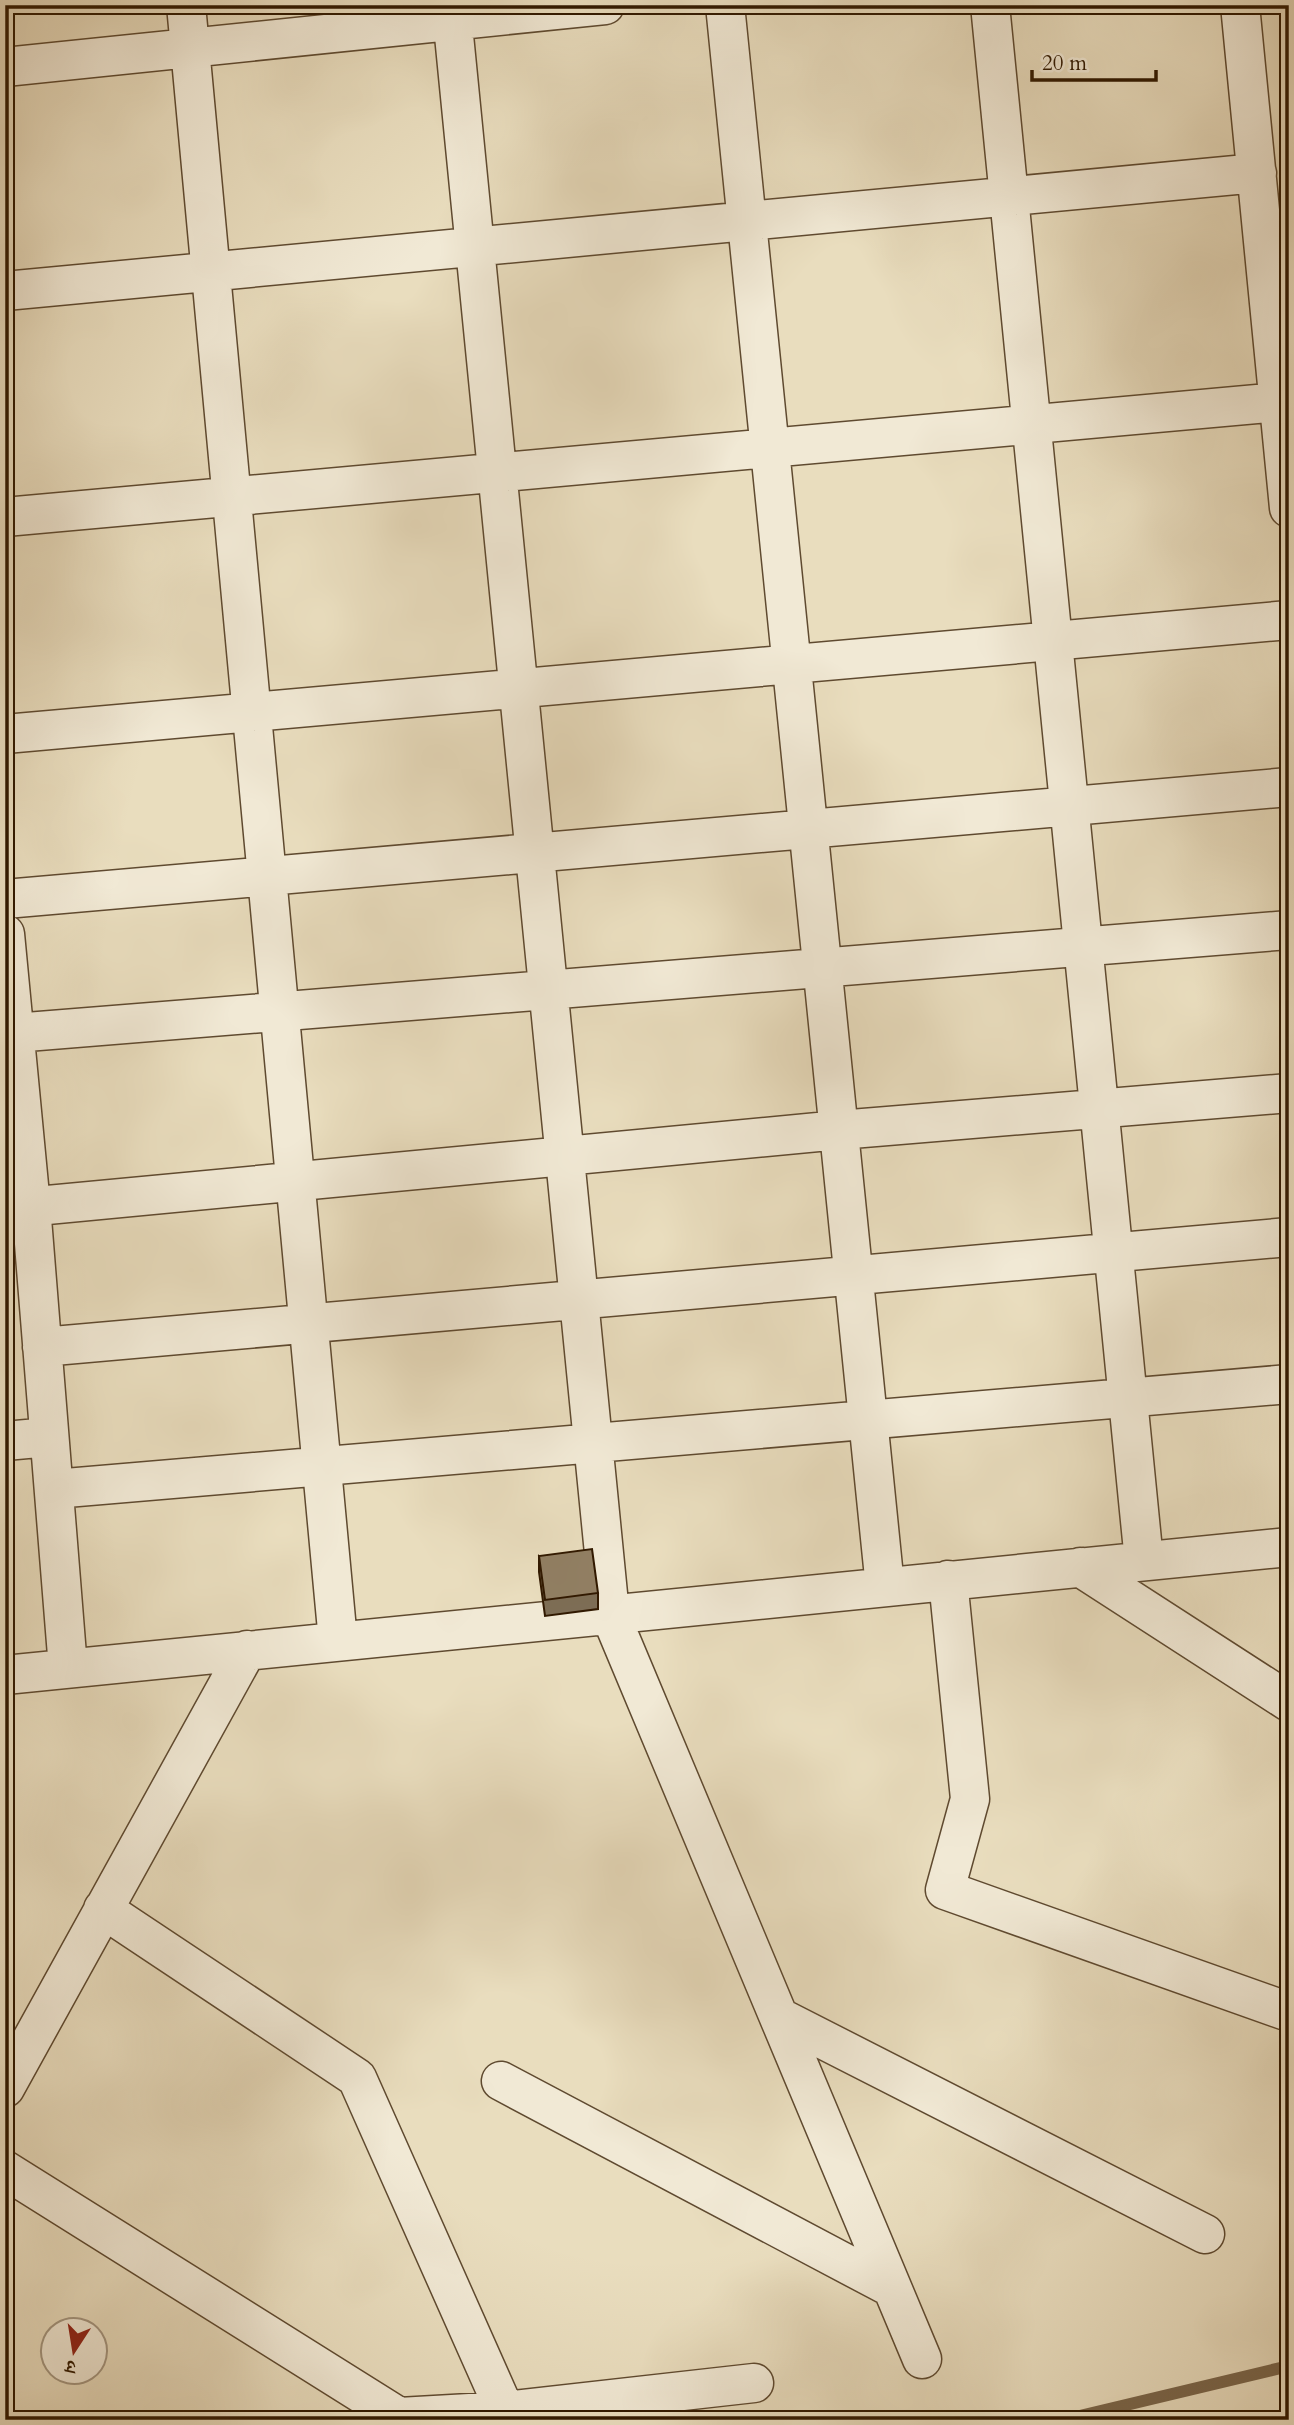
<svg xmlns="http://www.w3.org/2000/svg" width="1294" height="2425" viewBox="0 0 1294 2425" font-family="Cardo,'Noto Serif Devanagari',serif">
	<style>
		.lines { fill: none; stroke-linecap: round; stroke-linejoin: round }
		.stream { stroke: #7a664b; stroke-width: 12 }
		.minor-casing { stroke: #5f4a30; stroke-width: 41 }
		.minor { stroke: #f1e9d5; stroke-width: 38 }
		.wall { fill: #7d6d55; stroke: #311900; stroke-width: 2 }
		.building { fill: #917f63; stroke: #311900; stroke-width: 2 }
	</style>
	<rect width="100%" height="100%" fill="#e9ddbe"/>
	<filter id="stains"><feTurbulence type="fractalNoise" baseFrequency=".00286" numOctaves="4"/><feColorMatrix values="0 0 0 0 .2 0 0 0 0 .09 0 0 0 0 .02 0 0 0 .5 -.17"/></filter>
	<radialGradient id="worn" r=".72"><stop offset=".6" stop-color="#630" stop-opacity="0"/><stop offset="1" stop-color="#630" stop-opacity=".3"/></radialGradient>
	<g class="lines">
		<path class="stream" d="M1063 2420 1289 2366"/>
		<g class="minor-casing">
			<path id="minor" d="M186 5 338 1641
				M451 5 610 1614 922 2359
				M725 5 885 1587
				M990 5 1144 1561
				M1240 5 1289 508
				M5 67 605 5
				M5 291 1257 173
				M5 517 1279 402
				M5 734 1289 620
				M5 899 1289 787
				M5 934 31 1206 68 1668
				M14 1033 1289 930
				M5 1209 839 1130 1289 1093
				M42 1347 1289 1237
				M5 1441 49 1437
				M54 1489 1289 1384
				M1080 1567 1289 1702
				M948 1580 970 1799 945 1890 1289 2012
				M5 1675 1289 1547
				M103 1909 357 2078 505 2411
				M779 2017 1205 2234
				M501 2081 892 2288
				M5 2088 247 1650
				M5 2170 399 2417 505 2411 754 2383"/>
		</g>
		<use href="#minor" class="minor"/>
	</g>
	<path class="wall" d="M539 1556 598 1593V1609L545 1616 539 1572Z"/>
	<path class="building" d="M592 1549 598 1593 545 1600 539 1556Z"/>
	<rect width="1294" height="2425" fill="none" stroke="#e9ddbe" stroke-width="28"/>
	<rect x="7" y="7" width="1280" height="2411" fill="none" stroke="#311900" stroke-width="3.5"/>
	<rect x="14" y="14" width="1266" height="2397" fill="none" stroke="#311900" stroke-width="2"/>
	<g transform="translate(74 2351) rotate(192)"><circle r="33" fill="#f1e9d5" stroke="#a49680" stroke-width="2"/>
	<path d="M0-5L12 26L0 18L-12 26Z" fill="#8f2418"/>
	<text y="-10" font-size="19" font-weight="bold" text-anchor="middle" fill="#311900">उ</text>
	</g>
	<path d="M1032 70v10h124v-10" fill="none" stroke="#311900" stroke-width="3.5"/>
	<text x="1042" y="70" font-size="21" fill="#311900" stroke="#f1e9d5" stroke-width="5" paint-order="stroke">20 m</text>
	<rect width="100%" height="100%" filter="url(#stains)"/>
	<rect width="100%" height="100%" fill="url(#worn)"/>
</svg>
